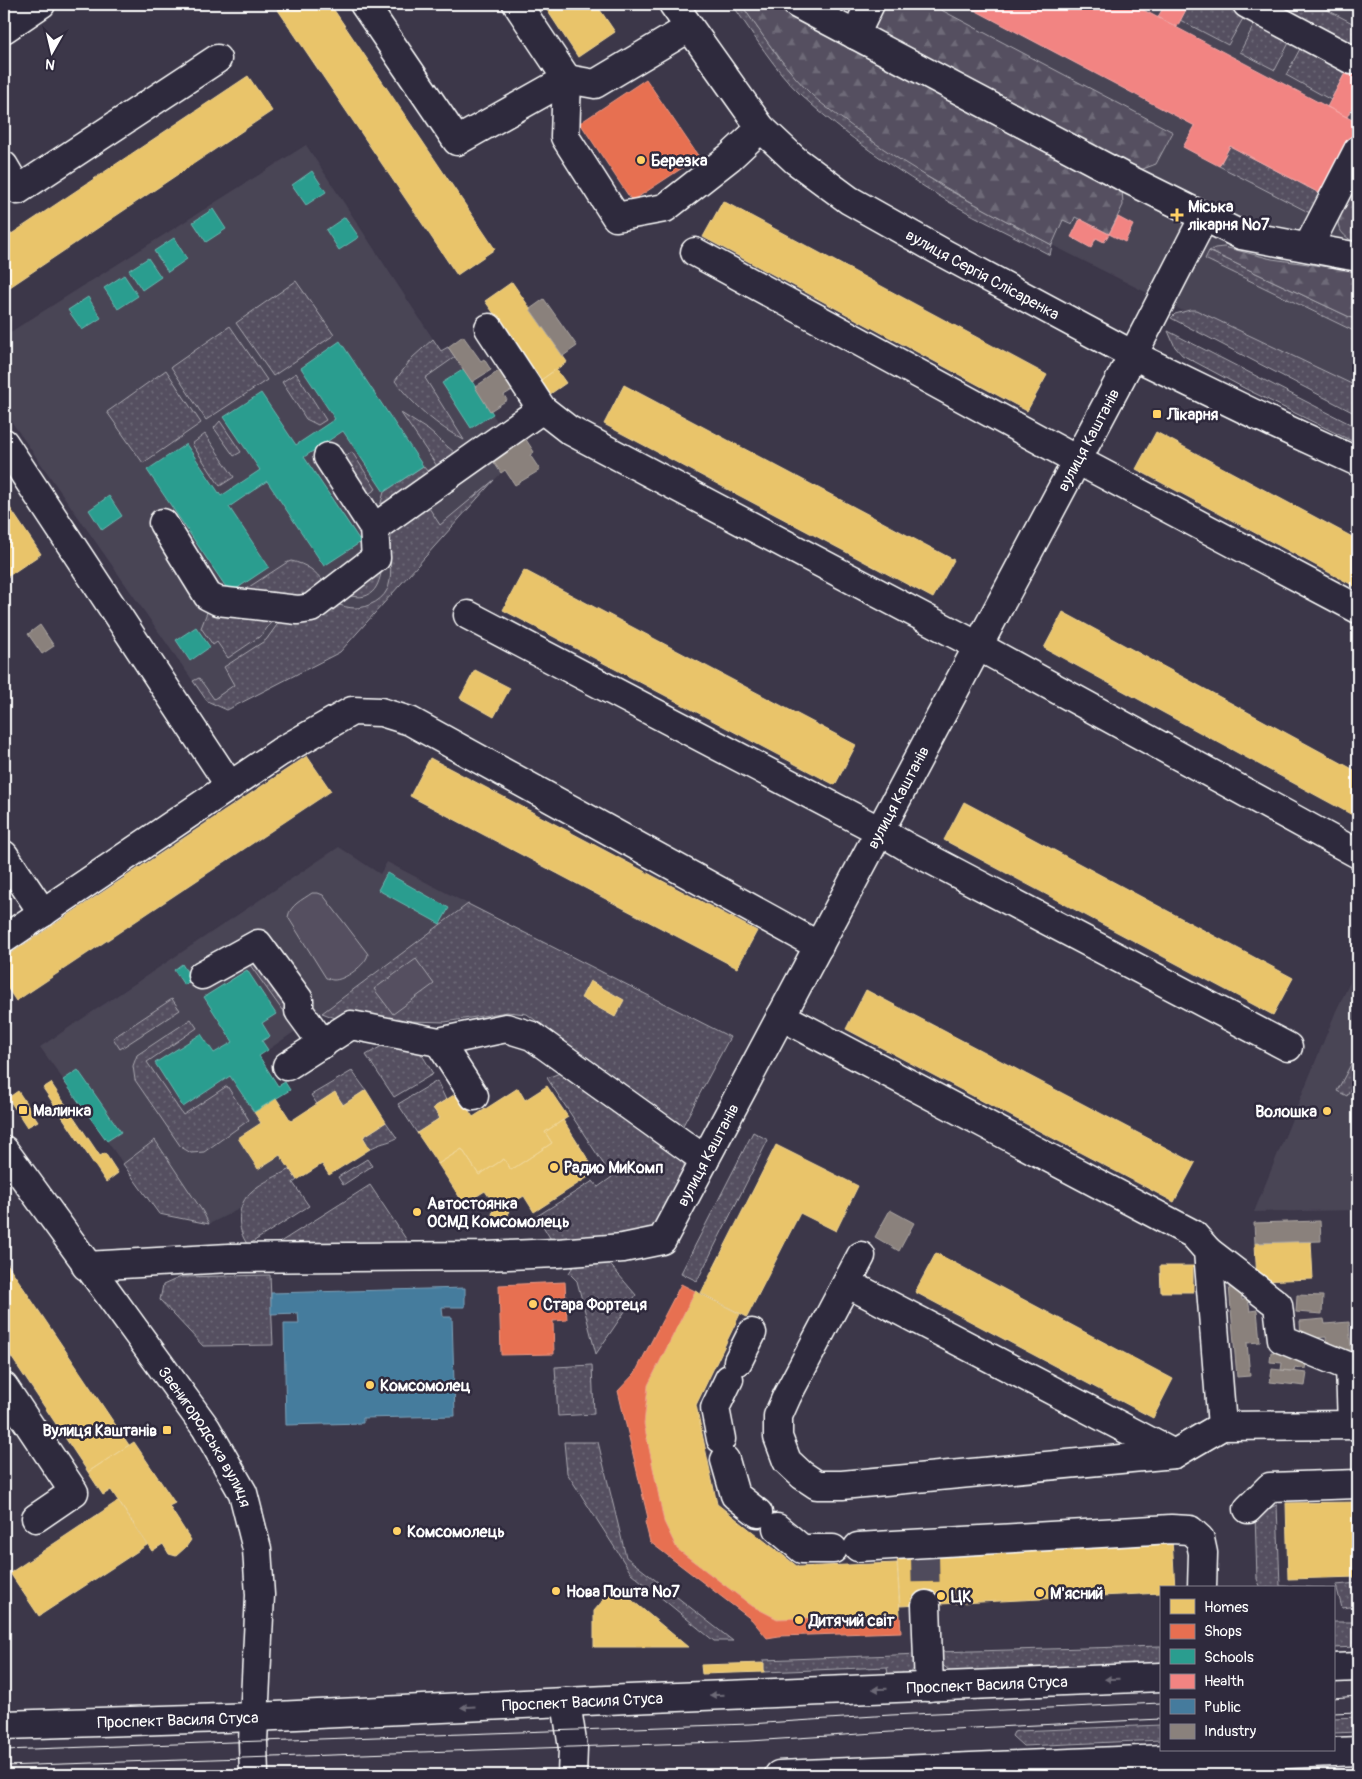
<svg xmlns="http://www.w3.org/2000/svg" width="1362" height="1779" viewBox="0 0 1362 1779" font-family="Pangolin,sans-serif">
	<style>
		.built { fill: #494455 }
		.grass { fill: url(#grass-dots); stroke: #aaa8b0 }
		.forest { fill: url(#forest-firs); stroke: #aaa8b0 }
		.pitch { fill: #555060; stroke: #aaa8b0 }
		.homes { fill: #e9c46a; stroke: #f0d697 }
		.shops { fill: #e76f51; stroke: #ee9a85 }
		.schools { fill: #2a9d8f; stroke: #6abab1 }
		.health { fill: #f28482; stroke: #f6a9a8 }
		.public { fill: #457b9d; stroke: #7da3ba }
		.industry { fill: #8a817c; stroke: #ada7a3 }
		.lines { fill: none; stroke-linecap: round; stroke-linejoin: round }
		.minor-tunnel { stroke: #504b5b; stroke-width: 28; stroke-dasharray: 28 14; stroke-linecap: butt }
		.minor-casing { stroke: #fff; stroke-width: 31 }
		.minor { stroke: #2f2a3d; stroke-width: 28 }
		.tram { stroke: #fff; stroke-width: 1 }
		.oneway { fill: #6d6a77 }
		.poi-dot { fill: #ffd166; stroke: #2f2a3d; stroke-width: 2 }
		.labels { text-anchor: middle; stroke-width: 5; stroke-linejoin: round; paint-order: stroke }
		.poi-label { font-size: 16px; font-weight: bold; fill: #fff; stroke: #2f2a3d; text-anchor: start }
		.street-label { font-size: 16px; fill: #fff; stroke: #2f2a3d }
	</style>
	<defs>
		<pattern id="grass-dots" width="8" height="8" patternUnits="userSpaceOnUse" patternTransform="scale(1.25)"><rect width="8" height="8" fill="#555060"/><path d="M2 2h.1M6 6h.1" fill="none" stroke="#6e6a78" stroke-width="1.8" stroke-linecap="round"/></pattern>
		<pattern id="forest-firs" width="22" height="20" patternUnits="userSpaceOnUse" patternTransform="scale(1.25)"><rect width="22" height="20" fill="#555060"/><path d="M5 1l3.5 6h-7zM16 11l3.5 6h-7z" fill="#6e6a78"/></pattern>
	</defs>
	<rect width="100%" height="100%" fill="#3c3749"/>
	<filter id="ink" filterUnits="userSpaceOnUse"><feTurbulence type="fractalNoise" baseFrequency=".02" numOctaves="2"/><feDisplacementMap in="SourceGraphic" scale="10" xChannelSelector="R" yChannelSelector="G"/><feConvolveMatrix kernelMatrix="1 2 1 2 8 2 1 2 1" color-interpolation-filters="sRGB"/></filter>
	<g filter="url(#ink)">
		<path class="built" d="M741 4H1358V399L1052 245 941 186Z
			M306 145 441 351 448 347 464 369 512 445 491 458 501 473 340 652 227 710 207 701 4 411V336Z
			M339 847 380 874 387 862 468 904 322 1013 259 1056 278 1086 290 1090 254 1112 261 1123 238 1138 258 1169 280 1155 297 1180 209 1224 159 1214 40 1047Z
			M1358 966V1210L1254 1212 1336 1011Z"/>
		<path class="grass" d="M732 4H741L776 54 806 89 825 106 941 186 1052 245 1050 255C1017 237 981 221 949 202 898 171 845 136 801 95 775 70 753 34 732 4Z
			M1189 4H1224L1245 15 1228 45 1180 20Z
			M1266 4H1316L1358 26V49Z
			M1256 21 1291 39 1275 70 1240 52Z
			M1302 45 1347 69 1331 100 1286 75Z
			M1230 146 1323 195 1312 214 1219 166Z
			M1209 251 1358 321V333L1205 259Z
			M296 281 334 335 273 376 236 323Z
			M1190 310H1196L1358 387V415L1171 318 1175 314Z
			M230 326 267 380 206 420 171 367Z
			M1168 331 1358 428V444L1246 389 1182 355 1175 347Z
			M433 339 441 351 448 347 455 357 425 378 464 440C438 427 413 405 395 381L412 358Z
			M166 370 201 423 143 463 107 412Z
			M296 373 326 420 318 425 306 419 282 382Z
			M401 413 428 430 461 458 441 472Z
			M220 421 241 452 234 456 214 428Z
			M205 434 234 477 220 486 192 444Z
			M352 452 376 489 361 499 337 462Z
			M423 466 433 478 379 510 384 492Z
			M494 480 340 652 227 710 207 701 193 681 199 678 214 699 234 685 224 667 266 640 282 618 332 602C344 607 356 611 369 605 407 590 380 552 395 526 400 518 416 507 424 500L440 525Z
			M291 561C306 564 316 571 324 583L311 602 235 596 286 563Z
			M383 561C380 584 375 603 347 595Z
			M209 607 275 617 262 635 228 658 217 642 213 645 201 628Z
			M468 904 730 1037 681 1129 527 1014 507 1012 445 1022 338 1019 322 1013Z
			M256 961 292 1002 282 1010 250 965Z
			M172 999 180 1010 120 1049 113 1038Z
			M191 1019 197 1028 147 1062 183 1115 227 1086 249 1120 204 1152 191 1153 181 1147 135 1080 133 1066 137 1055Z
			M387 1043C419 1048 417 1045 433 1074L394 1097 366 1055Z
			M1358 1051V1075L1347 1096 1337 1091Z
			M352 1071 366 1090 343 1105 335 1093 317 1104 311 1095Z
			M565 1071 678 1155 684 1164 685 1176 662 1218 651 1229 640 1233 553 1243 537 1216 593 1181 598 1187 612 1177 547 1078Z
			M437 1081 446 1100 433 1108 440 1118 417 1133 398 1104Z
			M386 1122 397 1138C388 1143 379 1143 370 1149L363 1137Z
			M753 1132 768 1140 697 1281 681 1273Z
			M155 1140 203 1212 209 1224 159 1214 123 1164Z
			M367 1159 372 1166 343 1185 338 1177Z
			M290 1169 297 1180 293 1183 309 1206 248 1245C236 1230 236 1204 252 1191 262 1182 278 1176 290 1169Z
			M370 1185 406 1239 407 1244 274 1246Z
			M577 1260 607 1261 636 1295 596 1354 577 1281 569 1273Z
			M270 1275 273 1345 203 1346 160 1300 163 1285 181 1277Z
			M592 1365 594 1414 558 1416 555 1367Z
			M564 1442H598L626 1557 733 1641H714L631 1573 567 1473Z
			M1277 1505 1280 1586 1325 1588H1261L1257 1579 1255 1514Z
			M1358 1583V1606L1342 1608 1336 1585Z
			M1333 1622H1358V1647L1333 1648Z
			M1161 1646V1665L951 1672 939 1662 935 1652Z
			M920 1654C913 1677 910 1673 888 1675L887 1667 764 1672 763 1660Z
			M1358 1717V1732L1333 1733V1718Z
			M1161 1725V1740L1023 1746 1012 1736 1014 1732 1018 1731Z"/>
		<path class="forest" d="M741 4H782L789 11 1122 188 1123 205 1109 234 1075 217 1072 224 1063 220 1052 245C984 209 915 174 853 127 837 115 819 103 806 89 781 63 761 33 741 4Z
			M808 4H859L851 17Z
			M883 4H930L1173 132 1156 164 1130 174 873 34V27Z
			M1358 173V243C1349 241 1337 231 1338 221 1338 210 1353 184 1358 173Z
			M1224 247 1272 259 1358 271V321L1209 251 1215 248Z"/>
		<path class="pitch" d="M312 893H318L323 895 368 954C367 964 344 981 333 980 331 980 328 978 326 978L288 917C290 905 302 900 312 893Z
			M416 959 434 984 393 1014 374 989Z"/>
		<path class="homes" d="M274 4H330L495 249 457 275Z
			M543 4H596L615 32 578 57Z
			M248 76 272 111 4 291V239Z
			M723 201 1047 375 1027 411 703 237Z
			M512 282 567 362 541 380 485 301Z
			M530 364 541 380 556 369 566 383 543 399 522 370Z
			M624 385 954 560 933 598 604 424Z
			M1156 432 1358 540V588L1136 469Z
			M4 499 41 554 4 579Z
			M524 570 856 745 835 785 503 610Z
			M1063 612 1358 772V818L1044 648Z
			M475 670 510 688 494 717 460 698Z
			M307 756 331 791 16 1001 4 983V958Z
			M430 758 757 931 737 968 410 796Z
			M964 802 1293 978 1273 1015 944 840Z
			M590 981 624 1000 615 1017 581 998Z
			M866 990 1195 1163 1174 1202 846 1029Z
			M51 1083 100 1156 105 1153 118 1173 106 1182 43 1088Z
			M547 1086 568 1117 545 1132 552 1143 511 1170 504 1159 479 1175 462 1149 438 1164 417 1133 440 1118 433 1108 457 1093 473 1117 518 1088 525 1100Z
			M366 1090 386 1122 363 1137 370 1149 329 1175 322 1164 297 1180 280 1155 258 1169 238 1138 261 1123 254 1112 276 1098 291 1121 335 1092 343 1105Z
			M18 1091 38 1121 27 1127 8 1098Z
			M563 1120 596 1172 534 1212 524 1196 509 1205 508 1217 492 1215 494 1204 485 1191 464 1204 438 1164 462 1149 479 1175 504 1159 511 1170 552 1143 545 1132Z
			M776 1145 858 1186 836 1231 800 1213 747 1317 701 1293Z
			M1311 1241 1313 1279 1257 1281 1255 1243Z
			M936 1253 1173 1379 1153 1418 915 1292Z
			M4 1259 129 1445 88 1472 4 1346Z
			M1160 1266H1193V1292H1161Z
			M695 1291 740 1314 696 1405 717 1504 798 1567 897 1563 900 1615 777 1619 752 1606 677 1549 664 1522 644 1424 648 1385Z
			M134 1442 175 1503 169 1506 191 1540 186 1547 176 1556 169 1554 163 1544 152 1551 111 1490 103 1495 88 1472Z
			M118 1501 147 1545 39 1616 10 1573Z
			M1358 1502V1577L1288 1579 1286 1503Z
			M1172 1540 1175 1588H1161V1593L900 1606 897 1555Z
			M615 1586 688 1647H594V1611Z
			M764 1663V1672L702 1674 701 1665Z"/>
		<path class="shops" d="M646 79 699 157 632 201 580 123Z
			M565 1282 567 1320 553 1321 554 1354 501 1355 499 1285Z
			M681 1284 695 1291 648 1385 644 1424 664 1522 677 1549 752 1606 777 1619 900 1615 901 1632 779 1636 767 1638 752 1620 650 1542 645 1522 648 1518 618 1391 635 1373Z"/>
		<path class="schools" d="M312 171 326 192 306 205 292 185Z
			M213 209 226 229 206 242 193 222Z
			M345 217 359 237 339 250 326 230Z
			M174 238 187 259 168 272 154 251Z
			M148 258 161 277 142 290 129 270Z
			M124 275 138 296 118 309 104 288Z
			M88 297 101 318 82 330 68 310Z
			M340 341 423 466 384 492 343 431 304 457 361 542 324 566 267 481 229 507 269 567 230 593 147 470 186 444 221 496 260 470 224 417 261 393 296 445 335 419 301 368Z
			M464 369 493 414 471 428 442 383Z
			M109 496 122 516 102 530 89 510Z
			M196 627 210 647 190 661 176 640Z
			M387 873 449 908 440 924 378 890Z
			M182 964 192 980 184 985 174 970Z
			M247 970 276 1014 262 1023 270 1036 262 1041 268 1050 259 1056 278 1086 285 1082 290 1090 254 1112 230 1076 183 1107 155 1063 201 1034 214 1053 233 1042 204 997Z
			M78 1070 121 1132 107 1141 63 1080Z"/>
		<path class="health" d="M963 4H1132L1358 123V128L1323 195 1230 146 1219 166 1183 147 1195 126Z
			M1165 4H1189L1177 27 1158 17Z
			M1344 4H1358V11Z
			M1358 49V96L1347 117 1327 107Z
			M1118 217 1133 225 1125 242 1109 234Z
			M1080 219 1109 234 1104 242 1096 238 1091 248 1071 237Z"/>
		<path class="public" d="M465 1288V1307H442L443 1317H452L455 1416 363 1418V1423L286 1425 284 1324H299L298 1313 271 1314V1293Z"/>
		<path class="industry" d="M544 299 577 346 563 356 530 309Z
			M463 336 481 361 484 359 491 370 472 382 448 347Z
			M506 366 519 386 504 395 507 400 490 411 475 387Z
			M525 438 534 452 530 455 540 470 515 485 505 470 501 473 491 458Z
			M40 625 54 646 42 654 28 634Z
			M890 1210 914 1223 899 1251 875 1237Z
			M1320 1221 1321 1241 1255 1243 1254 1223Z
			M1241 1285 1242 1300 1248 1299 1250 1311 1257 1310 1260 1342 1247 1343 1250 1376 1237 1377 1229 1286Z
			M1297 1295 1323 1296 1322 1314 1296 1312Z
			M1324 1319 1325 1324 1349 1322 1351 1350 1327 1352 1326 1337 1301 1339 1300 1321Z
			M1271 1352 1307 1358 1305 1369 1295 1367 1294 1371 1281 1370 1282 1363 1270 1362Z
			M1272 1369 1307 1373 1305 1386 1270 1382Z"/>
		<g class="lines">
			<path class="minor-tunnel" d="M925 1554 926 1605"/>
			<g class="minor-casing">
				<g id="minor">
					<path d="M364 4 457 141 567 79 595 84 689 28"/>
					<path d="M517 4 567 79 565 137 616 217 665 208 730 157 761 128"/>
					<path id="s1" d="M673 4 761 128 795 160 849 200 945 254 1133 355 1273 423 1358 462"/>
					<path d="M797 4 1122 176 1241 235 1358 257"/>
					<path d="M1247 4 1352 60"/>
					<path d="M4 29 41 4"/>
					<path d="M855 35 870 4"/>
					<path d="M4 166 18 190 217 59"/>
					<path d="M1308 247 1358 150"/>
					<path d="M695 252 1077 460 1358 609"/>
					<path d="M489 328 542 409 569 430 978 646 1358 854"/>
					<path d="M4 443 230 786"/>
					<path d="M328 457 374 528 542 409"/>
					<path d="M163 523 208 596 218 601 298 610 311 608 376 558 374 528"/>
					<path d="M468 615 880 831 909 848 1288 1047"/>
					<path d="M4 855 43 913"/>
					<path d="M4 939 280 752 352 711 381 712 410 721 819 946"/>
					<path d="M202 975 258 944 299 1000V1011L323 1044"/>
					<path d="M781 1016 1193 1234 1208 1251 1222 1426 1174 1454 842 1485H817L802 1475 787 1461 778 1437V1416L787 1396 861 1256"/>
					<path d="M439 1042 474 1096"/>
					<path d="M287 1066 351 1025 439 1042 506 1028 532 1036 705 1160"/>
					<path id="s2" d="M4 1150 206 1428 243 1493 257 1549 260 1595 253 1742 254 1775"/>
					<path d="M1208 1251 1278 1305 1282 1339 1350 1367 1352 1425"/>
					<path id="s3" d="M86 1266 229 1258 485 1256 557 1253 623 1248 662 1240 1133 355 1204 217"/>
					<path d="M847 1283 1174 1454"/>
					<path d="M738 1361 752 1333"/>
					<path d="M4 1387 74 1492 36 1518"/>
					<path d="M1222 1426 1358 1425"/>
					<path d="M721 1439 715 1408 729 1379"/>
					<path d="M725 1460 735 1495 758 1513"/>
					<path d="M1248 1509 1270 1487 1358 1484"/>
					<path d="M777 1528 802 1549H833"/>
					<path d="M858 1547 1171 1529 1190 1530 1200 1539 1203 1553 1202 1588"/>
					<path d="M926 1605 929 1687"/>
					<path d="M1333 1668 1358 1667"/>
					<path d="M566 1702 573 1748 572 1775"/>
					<path id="s4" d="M4 1725 255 1717 628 1699 1161 1677"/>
					<path d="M779 1775 1358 1751"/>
				</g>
			</g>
			<use href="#minor" class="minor"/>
			<path class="tram" d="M1333 1698 1358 1696
				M1333 1713 1358 1712
				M4 1750 749 1724 891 1715 1161 1703
				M4 1766 750 1741 891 1732 1161 1719"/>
		</g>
		<defs><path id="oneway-solid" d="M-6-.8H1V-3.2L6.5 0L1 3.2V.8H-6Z" transform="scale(1.25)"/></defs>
		<g class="oneway">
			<use href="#oneway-solid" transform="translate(1112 1679) rotate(178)"/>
			<use href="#oneway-solid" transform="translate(880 1689) rotate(178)"/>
			<use href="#oneway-solid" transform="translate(717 1695) rotate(178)"/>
			<use href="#oneway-solid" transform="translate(468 1707) rotate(177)"/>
		</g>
	</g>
	<g class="poi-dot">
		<circle cx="641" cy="160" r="5"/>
		<path d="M1174.5 207.5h5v5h5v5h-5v5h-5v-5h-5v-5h5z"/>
		<rect x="1152" y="409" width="10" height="10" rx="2.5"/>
		<rect x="18" y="1105" width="10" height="10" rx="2.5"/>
		<circle cx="1327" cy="1111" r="5"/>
		<circle cx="554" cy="1167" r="5"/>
		<circle cx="417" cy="1212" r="5"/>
		<circle cx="533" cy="1304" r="5"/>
		<circle cx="370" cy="1385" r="5"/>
		<rect x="162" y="1425" width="10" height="10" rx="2.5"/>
		<circle cx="397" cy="1531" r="5"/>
		<circle cx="556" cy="1591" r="5"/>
		<circle cx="1040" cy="1593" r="5"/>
		<circle cx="941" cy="1596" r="5"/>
		<circle cx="799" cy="1620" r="5"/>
	</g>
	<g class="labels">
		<g class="poi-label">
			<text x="651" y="166">Березка</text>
			<text x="1188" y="212">Міська<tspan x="1188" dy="18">лікарня №7</tspan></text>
			<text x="1167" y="420">Лікарня</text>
			<text x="33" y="1116">Малинка</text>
			<text x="1317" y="1117" text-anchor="end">Волошка</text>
			<text x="564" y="1173">Радио МиКомп</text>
			<text x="427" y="1209">Автостоянка<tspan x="427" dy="18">ОСМД Комсомолець</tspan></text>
			<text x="543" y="1310">Стара Фортеця</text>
			<text x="380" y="1391">Комсомолец</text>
			<text x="157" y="1436" text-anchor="end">Вулиця Каштанів</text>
			<text x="407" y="1537">Комсомолець</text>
			<text x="566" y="1597">Нова Пошта №7</text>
			<text x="1050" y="1599">М'ясний</text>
			<text x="951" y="1602">ЦК</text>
			<text x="809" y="1626">Дитячий світ</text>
		</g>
		<g class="street-label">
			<text dy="6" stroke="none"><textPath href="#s1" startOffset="419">вулиця Сергія Слісаренка</textPath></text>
			<text dy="6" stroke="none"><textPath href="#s3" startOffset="1484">вулиця Каштанів</textPath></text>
			<text dy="6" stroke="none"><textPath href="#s3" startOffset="1079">вулиця Каштанів</textPath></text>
			<text dy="6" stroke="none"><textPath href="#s3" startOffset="674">вулиця Каштанів</textPath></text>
			<text dy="6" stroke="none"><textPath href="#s2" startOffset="351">Звенигородська вулиця</textPath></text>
			<text dy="6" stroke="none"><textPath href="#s4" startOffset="984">Проспект Василя Стуса</textPath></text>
			<text dy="6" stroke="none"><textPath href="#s4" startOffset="579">Проспект Василя Стуса</textPath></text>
			<text dy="6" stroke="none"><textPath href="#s4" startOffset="174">Проспект Василя Стуса</textPath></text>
		</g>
	</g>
	<rect width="1362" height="1779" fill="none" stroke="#2f2a3d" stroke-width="20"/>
	<rect x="10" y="10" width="1342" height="1759" fill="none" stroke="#fff" stroke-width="2" filter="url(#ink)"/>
	<rect x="1160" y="1586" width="175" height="165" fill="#2f2a3d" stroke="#827f8b"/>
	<rect x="1170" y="1599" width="25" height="15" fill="#e9c46a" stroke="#827f8b"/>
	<text x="1204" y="1612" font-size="15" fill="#ffffff">Homes</text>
	<rect x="1170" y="1624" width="25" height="15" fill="#e76f51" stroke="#827f8b"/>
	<text x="1204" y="1636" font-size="15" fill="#ffffff">Shops</text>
	<rect x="1170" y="1649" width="25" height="15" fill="#2a9d8f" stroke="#827f8b"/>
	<text x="1204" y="1662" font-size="15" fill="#ffffff">Schools</text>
	<rect x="1170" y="1674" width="25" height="15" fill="#f28482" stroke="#827f8b"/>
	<text x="1204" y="1686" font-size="15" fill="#ffffff">Health</text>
	<rect x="1170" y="1699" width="25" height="15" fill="#457b9d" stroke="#827f8b"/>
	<text x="1204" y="1712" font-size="15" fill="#ffffff">Public</text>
	<rect x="1170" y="1724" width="25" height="15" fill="#8a817c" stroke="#827f8b"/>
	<text x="1204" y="1736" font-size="15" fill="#ffffff">Industry</text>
	<g transform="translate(52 52) rotate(188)" stroke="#2f2a3d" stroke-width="4" paint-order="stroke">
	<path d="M0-4L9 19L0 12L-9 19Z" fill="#ffffff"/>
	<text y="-8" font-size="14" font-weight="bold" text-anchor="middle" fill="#ffffff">N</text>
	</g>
</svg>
